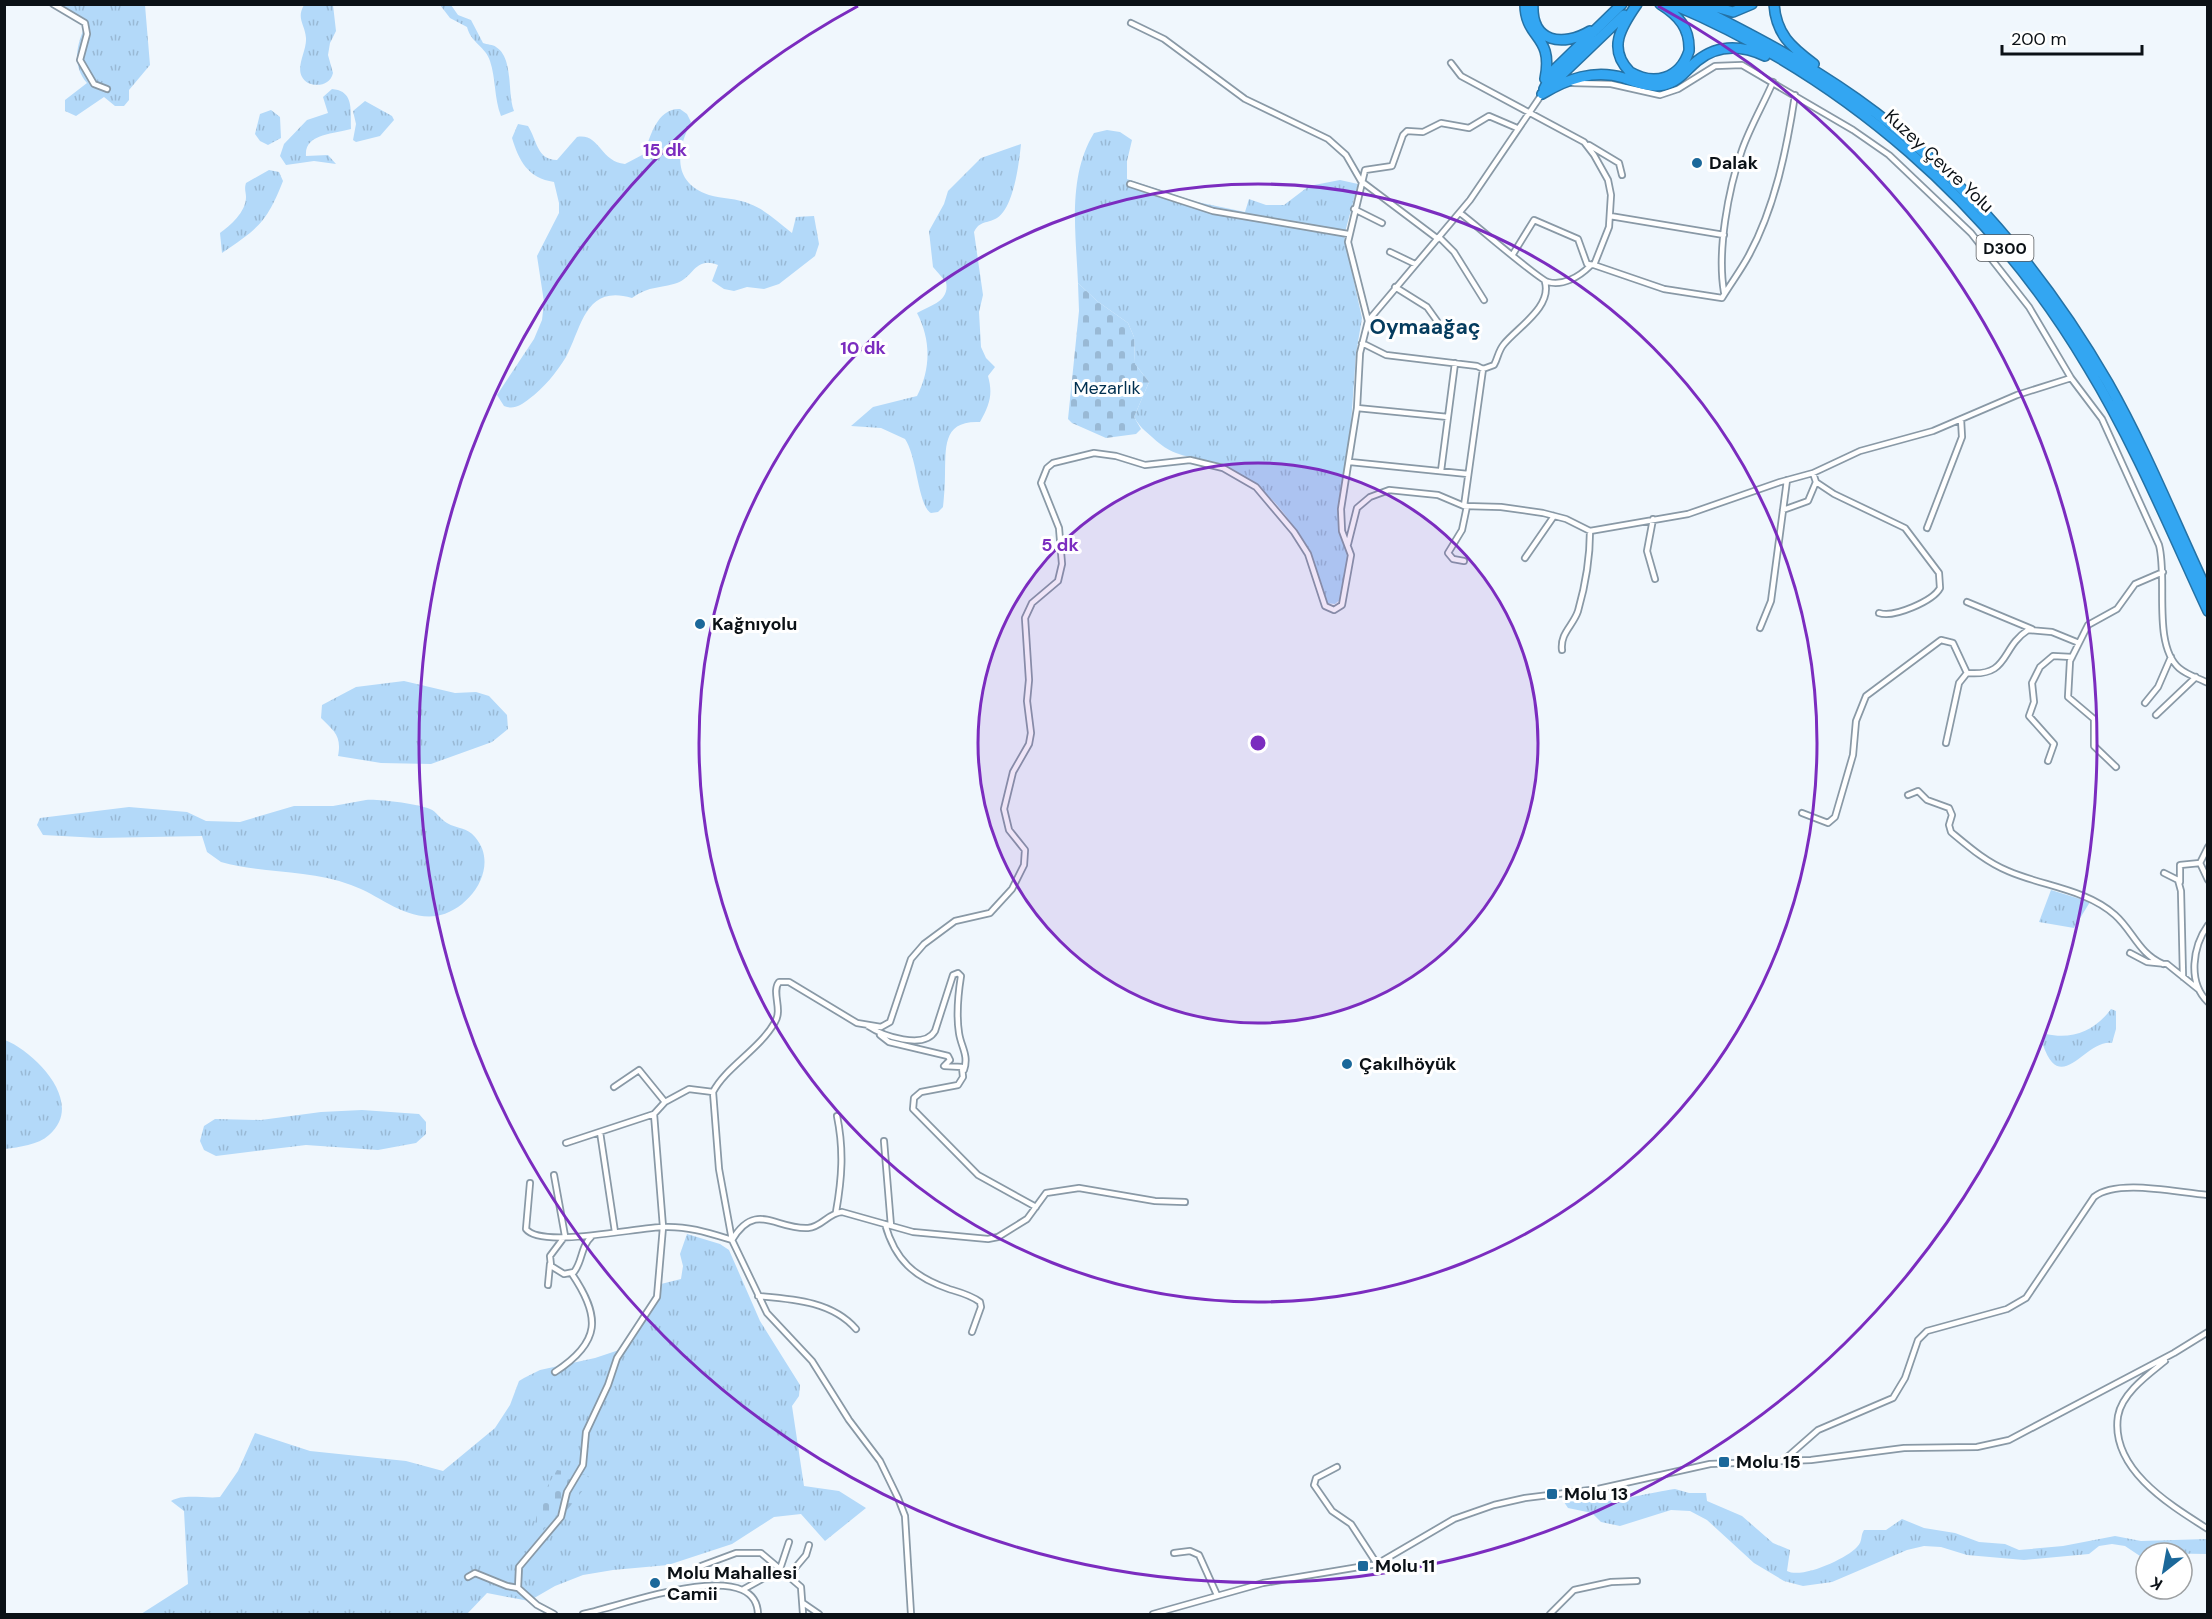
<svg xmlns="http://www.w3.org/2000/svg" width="2212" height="1619" viewBox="0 0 2212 1619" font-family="'DM Sans',sans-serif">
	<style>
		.grass { fill: url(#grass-tufts) }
		.cemetery { fill: url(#cemetery-stones) }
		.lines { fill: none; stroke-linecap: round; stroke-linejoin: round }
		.street-casing { stroke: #8999a6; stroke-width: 8 }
		.highway-casing { stroke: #2572a5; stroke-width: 12 }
		.street { stroke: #fff; stroke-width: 4.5 }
		.highway { stroke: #33a6f2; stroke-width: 9 }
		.ring { fill: none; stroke: #7b2cbf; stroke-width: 3 }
		.poi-dot { fill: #1b689a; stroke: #fff; stroke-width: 2 }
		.labels { text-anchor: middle; stroke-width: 6; stroke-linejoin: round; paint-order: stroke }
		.shield { fill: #fff; stroke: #54585c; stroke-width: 1.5 }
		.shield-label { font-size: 16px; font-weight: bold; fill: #0b1116 }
		.street-label { font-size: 18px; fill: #0b1116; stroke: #fff }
		.poi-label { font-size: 18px; font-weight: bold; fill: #0b1116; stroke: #fff; text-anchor: start }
		.park-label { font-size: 18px; fill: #003050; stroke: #fff }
		.quarter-label { font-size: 21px; font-weight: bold; fill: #053c5e; stroke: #fff }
		.centre { fill: #7b2cbf; stroke: #fff; stroke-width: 3 }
		.ring-label { font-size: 18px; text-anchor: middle; font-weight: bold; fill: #7b2cbf; stroke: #fff; stroke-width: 6; stroke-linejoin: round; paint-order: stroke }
	</style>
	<defs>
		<pattern id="grass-tufts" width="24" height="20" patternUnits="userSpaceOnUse" patternTransform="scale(1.5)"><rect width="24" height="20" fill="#b3d9f9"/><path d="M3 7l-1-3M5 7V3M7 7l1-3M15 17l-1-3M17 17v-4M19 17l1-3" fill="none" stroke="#99b9d5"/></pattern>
		<pattern id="cemetery-stones" width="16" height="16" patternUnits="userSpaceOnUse" patternTransform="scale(1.5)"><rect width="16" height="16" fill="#b3d9f9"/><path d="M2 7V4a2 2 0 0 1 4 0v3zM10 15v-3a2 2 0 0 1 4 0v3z" fill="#99b9d5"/></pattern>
	</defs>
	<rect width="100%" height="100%" fill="#f0f7fd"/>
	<path class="grass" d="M62 5H145L150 65 129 90V100L124 106H115L104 97 76 116 65 111V100L87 83C71 64 77 43 87 22Z
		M304 5H333L336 31 330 43 328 55 333 73C330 85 318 87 308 83 291 72 307 53 306 38 305 24 296 19 304 5Z
		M440 5H451L458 15 471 20 483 43C487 45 493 44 496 47 514 58 507 94 514 111L501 116C494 98 496 79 490 61 486 47 471 43 467 27L450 18Z
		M332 89C355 91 350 111 351 129 335 134 304 133 306 156L328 155 336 164 314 161 286 165 280 156 284 144 307 120 328 113 323 97Z
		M365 101 392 116 394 120 380 136 356 142 353 140 356 124 353 111Z
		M680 109 687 114 691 122C677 150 671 182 709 195 722 199 737 198 750 204 766 210 778 222 792 233L796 217 814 216 819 244 815 256 779 284 764 289 747 287 734 291 724 289 712 281 718 265C695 256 694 277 677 283 659 289 651 285 632 298 585 284 582 327 566 357 556 373 544 388 529 399 521 405 514 410 504 406L497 395 534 339 542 320 544 302 537 256 559 213V203L554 182C528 178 519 161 512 138L518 124 528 126C537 140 537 160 557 160L577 137C600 133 600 162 625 164L644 154C650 137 657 108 680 109Z
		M271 110 280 117 281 138 268 145 260 141 255 134 260 114Z
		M1107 130 1120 132 1132 140 1127 161V179L1197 202 1245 212 1249 199 1266 205H1284L1309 186 1340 180 1358 184 1344 236 1362 318 1356 354 1350 438 1339 512 1341 536 1350 554 1341 599 1335 604 1326 603 1323 599C1313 545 1273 482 1218 464 1190 454 1176 460 1152 437 1144 430 1140 427 1134 417L1149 382 1135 364 1134 337 1128 323 1097 301 1078 283C1076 234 1067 177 1094 133Z
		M1021 144C1019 163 1014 207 997 218 987 224 980 220 974 232L983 295 979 312 981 347 986 358 995 367 988 376C993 394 990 404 980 422 942 420 946 448 945 474 945 485 944 497 943 507L938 512 931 513C918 506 917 456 905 439L881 428 851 426 873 407 917 396C931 368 931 340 917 313 931 305 950 301 946 282L933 267 929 231 944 204 948 191 981 158Z
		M269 170 279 172 283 181C267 222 258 229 222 253L220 233C230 226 246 212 246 197 246 192 244 189 246 183Z
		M404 681 455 693 476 692 489 696 507 715 508 729 492 742 431 764 381 763 338 756C342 736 334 731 321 718L322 705 356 687Z
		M366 800C380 799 417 804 430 809 436 811 441 820 447 823 457 829 467 827 475 837 501 867 469 911 436 916 404 920 380 895 351 885 309 869 263 874 221 862L207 852 202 836 99 838 43 835 37 825 40 818 129 807 187 812 206 821 240 822 294 806H333Z
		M2051 890 2090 902 2074 928 2039 922Z
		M2111 1009 2116 1011V1029L2112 1043C2085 1039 2061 1097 2043 1045L2046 1034C2072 1040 2095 1031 2111 1009Z
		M5 1040C35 1052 86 1103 49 1135 38 1145 19 1147 5 1149Z
		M362 1110 419 1114 426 1122V1134L416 1143 378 1150 306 1145 216 1156 204 1150 200 1141 204 1126 215 1119 261 1120 321 1112Z
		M687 1234 720 1244 729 1250 760 1321 800 1385 799 1396 792 1406 804 1486 839 1491 866 1508 825 1541 801 1514 774 1517 732 1544 668 1565 613 1570 583 1575 555 1586 529 1601 487 1593 467 1614H141L188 1584 184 1511 171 1501C184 1493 205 1499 220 1497L238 1471 255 1433 310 1451 406 1461 443 1471 495 1428 510 1405 519 1381 524 1378 540 1370 595 1358 622 1349 647 1316 661 1284 681 1279 683 1266 680 1254Z
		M1675 1489 1689 1493H1706L1707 1501 1742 1516 1773 1543 1790 1550 1787 1571C1802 1579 1846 1559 1857 1547 1863 1541 1860 1536 1864 1530H1886L1902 1519 1924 1528 1955 1533 1979 1542 2005 1544 2019 1550 2063 1546 2115 1536 2141 1541 2207 1539V1554L2146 1553V1557L2143 1558 2125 1546 2112 1544 2099 1546 2089 1554 2024 1560 1967 1555 1941 1547 1924 1546 1907 1550 1832 1582 1803 1586 1784 1581 1754 1563 1707 1520 1690 1511 1671 1510 1620 1526 1601 1522 1592 1513 1568 1508 1564 1502 1565 1496C1582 1493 1592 1498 1608 1501 1613 1501 1666 1490 1675 1489Z"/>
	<path class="cemetery" d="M1078 283 1097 301 1128 323 1134 337 1135 364 1149 382 1134 417 1141 429 1136 434 1106 438 1072 423 1068 419 1079 311Z
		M557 1470 586 1475 591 1480 567 1510 553 1518 537 1538 533 1537 539 1501Z"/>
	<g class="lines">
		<g class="street-casing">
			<path id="street" d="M53 4 85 23 87 34 80 60 94 84 107 89
				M1131 23 1164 39 1245 99 1328 139 1346 155 1361 181 1438 239
				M1451 63 1461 76 1584 142 1594 155 1608 180 1611 195 1609 227 1594 265 1587 264 1578 239 1534 220 1513 254
				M1572 83 1611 84 1660 95 1678 89 1715 66 1742 65 1853 130 1889 155 1971 233 2029 307 2071 378 2102 419 2159 545C2168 578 2152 644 2179 668 2187 675 2198 678 2208 683
				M1589 145 1619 163 1622 175
				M1130 184 1213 211 1348 234
				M1354 209 1382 223
				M1460 213C1474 223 1539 280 1548 282 1563 286 1579 277 1590 266
				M1610 216 1724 235
				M1439 237 1454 252 1484 300
				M1390 252 1415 264
				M1594 265 1664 289 1722 298C1731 283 1741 270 1749 255 1775 207 1787 148 1795 95
				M1395 287 1427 307 1437 321
				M1724 292C1717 251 1728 190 1742 150 1750 127 1763 105 1773 82
				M1368 321 1348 242 1365 170 1392 166 1403 135 1407 131 1423 132 1441 123 1469 128 1489 116 1517 128
				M1362 343 1386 355 1477 366 1483 369 1464 506
				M1483 369 1494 365C1498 358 1498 351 1504 344 1518 327 1552 307 1545 282
				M1357 408 1448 417
				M1350 462 1468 474
				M1441 471 1455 363
				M1813 473 1816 482 1834 494 1905 528 1939 573 1940 588C1933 601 1894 618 1879 613
				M1783 510 1808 501 1816 482
				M1653 519 1647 551 1655 579
				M1927 528 1962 437 1961 419
				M1348 544 1357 508 1370 497 1389 490 1438 495 1464 506 1501 507 1543 513 1566 519 1590 531 1688 514 1780 482 1813 473 1860 451 1933 431 2017 395 2071 378
				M1525 558 1554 516
				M1464 561 1453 559 1448 553 1462 530 1467 506
				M1967 602 2032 629
				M1760 628 1771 601 1787 480
				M1562 650C1560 633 1573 626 1578 611 1586 583 1590 560 1590 531
				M2145 703 2158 687 2171 657
				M2156 715 2196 677
				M1946 743 1959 683 1967 673
				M2048 761 2054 744 2029 716 2034 702 2032 683 2040 667 2053 656 2072 657
				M2116 767 2094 746V719L2068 697 2070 661 2088 625 2117 609 2135 584 2163 572
				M1908 795 1918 791 1927 800 1949 808 1952 815 1949 825 1951 832C1969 847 1986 862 2008 871 2042 886 2086 889 2115 915 2133 931 2139 954 2163 964
				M1802 813 1828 823 1835 817 1853 755 1856 721 1866 696 1941 640 1953 643 1967 673C2010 677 2000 648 2028 630L2052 632 2079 643
				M2200 863 2208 880
				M2200 863 2208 847
				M2164 873 2178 880 2181 891 2183 977
				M2180 882V865L2200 863
				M2208 925C2193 946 2187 982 2208 1002
				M2130 953 2147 962 2167 964 2198 989
				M868 1026C883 1036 924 1050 935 1031L953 975 958 973 961 976C958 995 956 1014 959 1033 961 1047 969 1055 964 1070
				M880 1035 889 1042 948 1056 950 1060 944 1066 962 1067 963 1077 958 1085 921 1092 914 1098 913 1109 978 1175 1036 1207
				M614 1087 639 1070 665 1102
				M600 1132 615 1232
				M884 1141 891 1226
				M566 1143 654 1114 665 1102 689 1089 713 1092
				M554 1175 565 1236 550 1256 551 1266 564 1274 574 1272C583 1261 580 1247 592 1236
				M530 1183 526 1229C541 1249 638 1227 664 1227 688 1226 709 1233 732 1240 756 1200 776 1230 808 1228 822 1227 828 1213 842 1212L913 1232 988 1239 998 1237 1027 1219 1046 1193 1079 1188 1155 1201 1185 1202
				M836 1212C842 1178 844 1150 837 1116
				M885 1224C895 1260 914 1277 949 1289 959 1292 971 1295 980 1302L981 1307 972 1332
				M548 1285 550 1264
				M758 1296C792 1299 832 1301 856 1329
				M2165 1361C2149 1374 2122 1393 2118 1416 2110 1469 2170 1505 2208 1529
				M555 1372C601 1342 601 1317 572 1274
				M1785 1459 1818 1430 1893 1398 1905 1378 1918 1340 1927 1331 2007 1309 2026 1298 2094 1197C2118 1178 2178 1193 2208 1195
				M1337 1467 1316 1478 1314 1485 1332 1511 1351 1524 1377 1564
				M1174 1553 1190 1551 1199 1555 1217 1595
				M701 1566 736 1553H761L780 1569 789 1542
				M790 1574 806 1555 809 1545
				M468 1577 475 1573 507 1586 518 1588
				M744 1589 780 1569 801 1587 803 1614
				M803 1603 819 1614
				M554 1614 537 1605 518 1588 519 1567 561 1517 567 1492 583 1465 586 1432 608 1385 617 1358 657 1297 663 1227 654 1114
				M583 1614C617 1608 756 1553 758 1614
				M911 1614 905 1516 898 1498 880 1461 849 1420 812 1361 767 1313 732 1240 719 1169 713 1092C726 1067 759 1050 775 1022 783 1009 771 992 779 982H789L857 1023 881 1027 890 1022 911 959 924 944 955 921 990 913 1012 889 1024 865 1025 850 1009 830 1004 809 1013 772 1029 744 1031 733 1027 701 1029 680 1025 618 1032 603 1058 581 1062 564 1059 528 1041 483 1047 468 1053 463 1094 453 1116 456 1145 465 1190 460 1223 468 1256 487 1294 532 1308 554 1325 606 1334 610 1342 605 1351 555 1342 531 1341 509 1357 408 1360 353 1368 321 1470 200 1542 94
				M1153 1614 1263 1583 1377 1564 1454 1519 1494 1505 1525 1498 1598 1489 1710 1464 1811 1460 1904 1448 1977 1447 2009 1440 2174 1353 2208 1332
				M1550 1614 1574 1590 1611 1582 1637 1581"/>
		</g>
		<g class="highway-casing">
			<path id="highway" d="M1525 4C1525 40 1554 34 1545 79
				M1533 4C1531 43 1563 47 1590 31
				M1637 4C1621 27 1607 49 1630 72 1654 86 1680 79 1689 51 1690 28 1679 16 1660 4
				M1672 4C1846 77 1992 205 2088 367 2135 444 2170 529 2208 611
				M1691 4C1749 33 1805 62 1857 99 1960 172 2045 274 2108 383 2146 450 2175 523 2208 593
				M1705 4 1733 12 1752 4
				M1774 4C1776 34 1791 47 1814 64
				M1552 84 1624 15
				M1544 89 1553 71 1622 4
				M1542 94C1567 79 1594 69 1624 78 1638 83 1649 88 1664 85 1679 82 1686 70 1697 61 1718 44 1741 45 1765 56"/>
		</g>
		<use href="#street" class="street"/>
		<use href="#highway" class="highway"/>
	</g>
	<circle cx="1258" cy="743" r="280" fill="#7b2cbf" fill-opacity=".12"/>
	<g class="ring">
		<circle cx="1258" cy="743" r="280"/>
		<circle cx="1258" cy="743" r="559"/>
		<path d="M1658 6A839 839 0 1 1 858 6"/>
	</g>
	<g class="poi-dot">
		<circle cx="1697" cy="163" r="6"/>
		<circle cx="700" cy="624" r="6"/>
		<circle cx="1347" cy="1064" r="6"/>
		<rect x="1718" y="1456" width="12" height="12" rx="3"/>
		<rect x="1546" y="1488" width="12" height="12" rx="3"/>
		<rect x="1357" y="1560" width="12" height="12" rx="3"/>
		<circle cx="655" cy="1583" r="6"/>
	</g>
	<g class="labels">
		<rect class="shield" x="1976.5" y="235" width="57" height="26" rx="4.5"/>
		<g class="shield-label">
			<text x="2005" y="254">D300</text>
		</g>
		<g class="street-label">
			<text transform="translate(1939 161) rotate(43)" y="6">Kuzey Çevre Yolu</text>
		</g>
		<g class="poi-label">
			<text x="1709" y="169">Dalak</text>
			<text x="712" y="630">Kağnıyolu</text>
			<text x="1359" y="1070">Çakılhöyük</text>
			<text x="1736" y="1468">Molu 15</text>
			<text x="1564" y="1500">Molu 13</text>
			<text x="1375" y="1572">Molu 11</text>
			<text x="667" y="1579">Molu Mahallesi<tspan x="667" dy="21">Camii</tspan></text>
		</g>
		<g class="park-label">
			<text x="1107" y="394">Mezarlık</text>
		</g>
		<g class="quarter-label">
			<text x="1425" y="334">Oymaağaç</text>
		</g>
	</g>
	<circle cx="1258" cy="743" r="9" class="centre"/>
	<g class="ring-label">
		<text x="665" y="156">15 dk</text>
		<text x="863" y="354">10 dk</text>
		<text x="1060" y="551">5 dk</text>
	</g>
	<rect width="2212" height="1619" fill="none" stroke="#0b1116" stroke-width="12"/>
	<g transform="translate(2164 1571) rotate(211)"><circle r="28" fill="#ffffff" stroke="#9da0a2" stroke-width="1.5"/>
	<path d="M0-4.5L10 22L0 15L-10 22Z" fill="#1b689a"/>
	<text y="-9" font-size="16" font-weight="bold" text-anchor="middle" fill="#0b1116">K</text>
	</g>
	<path d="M2002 45v9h140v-9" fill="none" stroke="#0b1116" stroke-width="3"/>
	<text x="2011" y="45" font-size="18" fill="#0b1116" stroke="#ffffff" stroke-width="4.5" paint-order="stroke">200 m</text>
</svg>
